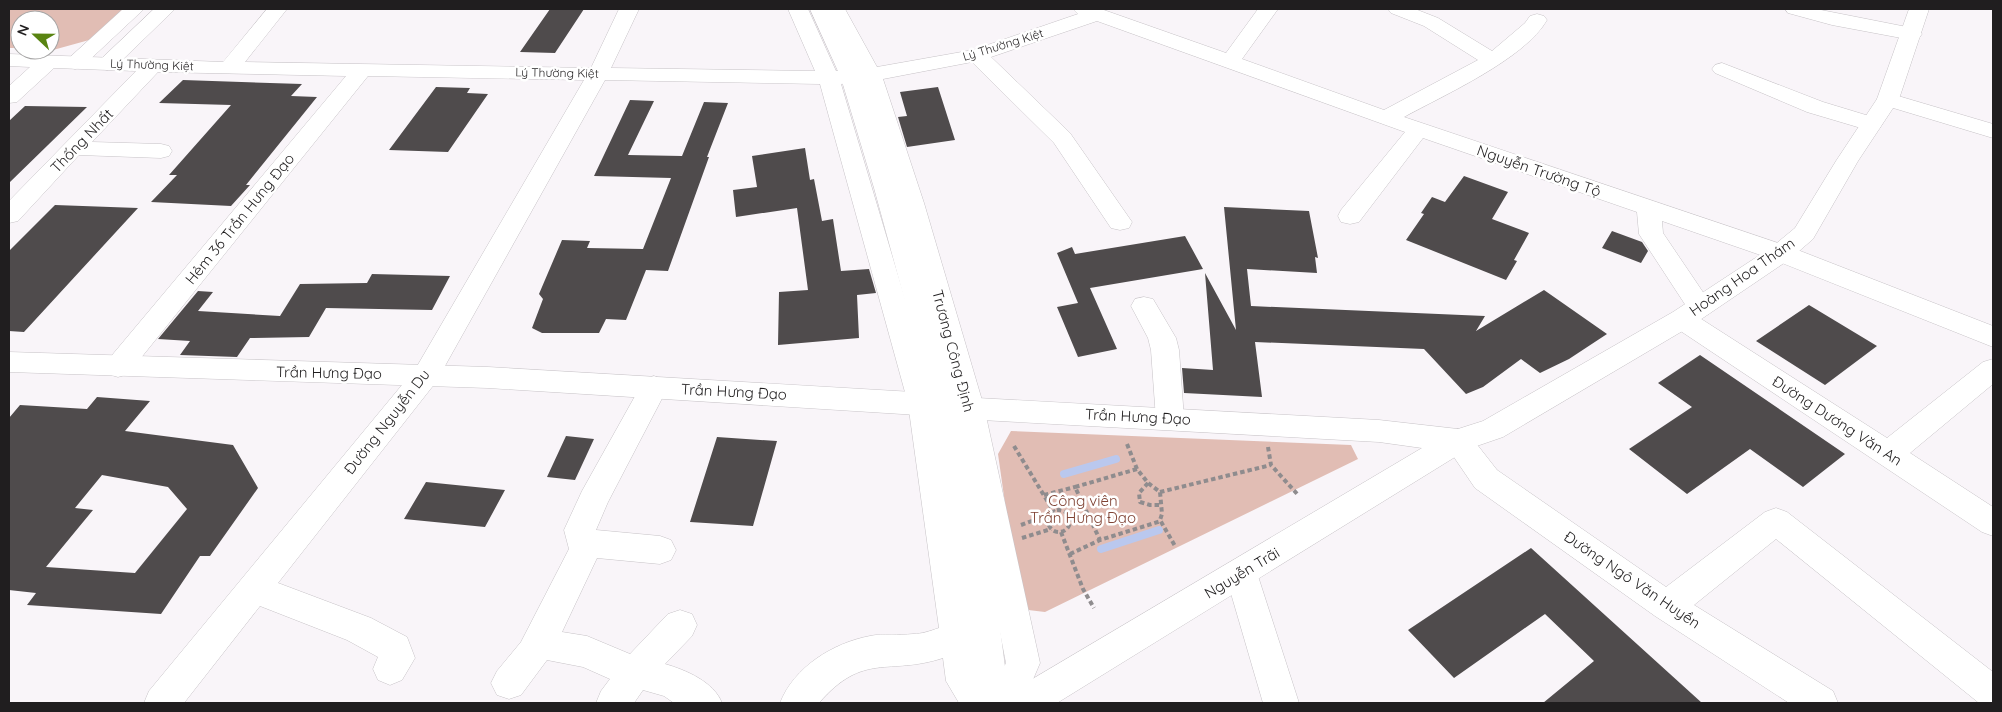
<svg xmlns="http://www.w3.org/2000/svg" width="2002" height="712" viewBox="0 0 2002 712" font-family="Quicksand,sans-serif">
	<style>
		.green { fill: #e1bdb4 }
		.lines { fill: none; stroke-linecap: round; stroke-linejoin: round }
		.stream { stroke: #bac8ee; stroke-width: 8 }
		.building { fill: #4f4b4c; fill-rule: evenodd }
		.minor-casing { stroke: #c7c3c7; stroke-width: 1 }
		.major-casing { stroke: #c7c3c7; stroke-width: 1 }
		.path { stroke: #8f8c8e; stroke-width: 4; stroke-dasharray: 4.5 3; stroke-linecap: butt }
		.minor { fill: #fff; fill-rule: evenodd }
		.major { fill: #fff; fill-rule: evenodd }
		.labels { text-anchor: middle; stroke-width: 5; stroke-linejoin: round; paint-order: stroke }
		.far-street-label { font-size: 12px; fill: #201e1f; stroke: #fff }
		.street-label { font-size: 15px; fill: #201e1f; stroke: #fff }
		.park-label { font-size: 15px; fill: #804435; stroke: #fff }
	</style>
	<rect width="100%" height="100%" fill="#f9f5f9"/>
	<path class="green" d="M9 9H131L100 37 53 50H50V20H20V48H9Z
		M1011 431 1351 445 1358 459 1045 612 1020 609 998 454Z"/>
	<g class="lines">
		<path class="stream" d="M1064 474 1116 459
			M1101 549 1159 530"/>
	</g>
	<path class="building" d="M550 9H584L555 53 520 52Z
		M183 80 302 84 291 96 317 97 246 185H250L231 206 151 202 177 175H169L231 105 159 103Z
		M436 87 470 88 467 93 488 94 448 152 389 150Z
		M938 87 955 140 907 147 898 117 907 116 900 92Z
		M630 100 654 101 628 155 682 156 704 102 728 103 707 157H709L668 271 646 270 626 320 606 319 599 333H542L532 328 543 299 539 294 562 240 590 241 587 248 643 249 671 178 594 176Z
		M25 106 87 107 9 183V121Z
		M805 148 810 180 814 179 822 221 833 219 841 271 869 269 876 293 857 295 859 338 778 345 779 292 808 290 797 208 736 217 733 190 757 187 752 156Z
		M1464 176 1508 192 1492 219 1529 233 1514 260 1517 261 1506 280 1406 240 1424 214 1421 213 1432 197 1445 202Z
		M55 205 138 208 24 332 9 331V251Z
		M1224 207 1309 211 1318 258 1315 257 1317 273 1247 269 1251 306 1485 316 1476 331 1544 290 1607 334 1569 359 1540 373 1521 359 1483 387 1466 394 1424 349 1255 342 1262 397 1184 393 1182 368 1213 370 1205 273 1236 330Z
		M1612 231 1642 242 1648 251 1641 263 1602 248Z
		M1185 236 1203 269 1090 288 1117 349 1078 357 1057 307 1078 303 1057 253 1072 247 1075 254Z
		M372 274 450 276 432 310 326 308 309 337 250 338 237 357 180 355 190 341 158 339 198 291 213 292 198 311 280 316 300 284 367 283Z
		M1809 305 1877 346 1825 385 1756 341Z
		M1700 355 1845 454 1803 487 1750 449 1687 494 1629 449 1692 407 1658 383Z
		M97 397 150 401 125 431 233 445 258 488 210 556H200L161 614 27 605 36 593 9 590V418L20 405 87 409ZM102 475 168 487 187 509 135 573 46 567 93 510 75 508Z
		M566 436 594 439 575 480 547 477Z
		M717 437 777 441 753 526 690 522Z
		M426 482 505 490 485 527 404 519Z
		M1531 548 1702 703H1543L1594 661 1545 614 1454 678 1408 630Z"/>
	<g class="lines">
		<g class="minor-casing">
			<path id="minor" d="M267 9H287L245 62 591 68 619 9H639L611 68 815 71 788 9H808L836 71H858L825 9H845L877 67 973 50 1078 14 1073 9H1101L1226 53 1258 9H1278L1242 59 1384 110 1478 60 1424 26 1391 13 1388 9H1415L1438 18 1492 51 1525 23 1530 16 1537 14 1544 16 1547 20C1525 59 1444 95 1404 117L1790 247 1993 326V347L1772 259 1662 221 1663 233 1713 307 1709 314 1700 316 1695 315 1887 438 1983 362 1993 359V384L1910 453 1993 507V536L1982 532 1673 326 1669 319 1673 312 1682 310 1690 312 1639 234 1637 212 1423 138 1359 222 1350 224 1341 222 1338 216 1341 210 1405 132 1097 21 991 57 1070 133 1132 222 1129 228 1120 230 1111 228 1054 143 972 62 883 79 924 203 984 407 1040 663 1023 703H959L946 681 943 658C888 676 864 651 819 703H780C794 667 833 643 870 636 884 633 898 636 913 634 922 634 930 631 939 628L908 403 820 84 605 80 436 382 278 583 371 618 407 637 415 658 402 680 390 685 378 680 373 669 378 657 347 640 260 606 184 703H144L149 691 416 368 584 80 368 76 128 374 118 377 108 374 104 367 108 360 346 76 158 72 92 142 161 144 169 146 172 151 169 156 161 158 79 155 18 221 9 223V201L136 71 54 68 17 102 9 103V86L30 67 9 66V54L223 62ZM863 82 900 203 956 407 1006 663 992 691 981 675 936 403 841 84Z
				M1785 9H1816L1912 28 1919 30 1922 34 1919 38 1912 40 1832 25 1788 13Z
				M1722 63 1823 102 1879 119 1882 124 1879 129 1871 131 1807 112 1715 73 1712 69 1715 65Z
				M1888 93 1993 124V138L1880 104 1877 99 1880 94Z
				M1144 297 1153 299 1176 338 1179 350 1184 419 1180 427 1170 430 1160 427 1156 419 1151 350 1148 338 1131 306 1135 299Z
				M654 376 664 380 668 387 608 502 596 530 660 536 671 540 676 550 671 560 660 564 597 558 562 632 587 636 630 654 668 614 680 610 692 614 697 625 692 636 665 664C686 670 714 682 722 703H674L664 696 643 690 634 703H596L601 691 610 679 583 667 547 660 521 695 509 699 497 695 491 683 497 671 521 642 569 549 564 530 582 491 644 380Z
				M1458 429 1468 433 1497 470 1666 587 1765 512 1776 508 1787 512 1993 672V703H1979L1776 539 1694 605 1833 691 1838 703H1789L1655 616 1475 488 1443 441 1448 433Z
				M1241 559 1253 563 1257 573 1299 703H1263L1225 573 1229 563Z"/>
		</g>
		<g class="major-casing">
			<path id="major" d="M123 9H144L82 67 75 69 68 67 65 63 68 59Z
				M154 9H175L114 68 107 70 100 68 97 64 100 60Z
				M810 9H830L863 78 952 367 959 397 1379 420 1458 429 1483 421 1673 312 1772 247 1795 228 1836 161 1877 99 1909 9H1929L1899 99 1858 161 1813 239 1790 259 1691 326 1503 437 1468 449 1057 703H974L966 628 934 416 488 388 9 372V352L488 367 930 393 874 188 841 78ZM963 419 1379 442 1422 448 1012 691 1009 698 1000 628Z"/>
		</g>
		<path class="path" d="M1127 444 1137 469 1148 483 1160 492 1162 514 1160 520 1175 546
			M1014 446 1054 512
			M1268 447 1271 465 1299 496
			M1137 469 1075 487 1100 540 1161 521
			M1148 483 1139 493 1140 502 1150 505H1161
			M1160 492 1271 465
			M1044 495 1075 487
			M1048 521a11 11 0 1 1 22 0a11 11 0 1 1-22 0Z
			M1021 525 1048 515
			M1061 532 1083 589 1094 608
			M1022 538 1051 529
			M1070 554 1100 540"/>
		<use href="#minor" class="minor"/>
		<use href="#major" class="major"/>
	</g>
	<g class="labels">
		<g class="far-street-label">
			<text transform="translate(1003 45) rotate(-17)" y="4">Lý Thường Kiệt</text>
			<text transform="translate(152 65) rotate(2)" y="4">Lý Thường Kiệt</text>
			<text transform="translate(557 73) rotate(1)" y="4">Lý Thường Kiệt</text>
		</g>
		<g class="street-label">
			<text transform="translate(82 141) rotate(-46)" y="5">Thống Nhất</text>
			<text transform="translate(1539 171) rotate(19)" y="5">Nguyễn Trường Tộ</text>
			<text transform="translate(240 219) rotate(-51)" y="5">Hẻm 36 Trần Hưng Đạo</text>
			<text transform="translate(1742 277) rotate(-35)" y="5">Hoàng Hoa Thám</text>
			<text transform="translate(953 351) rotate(75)" y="5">Trương Công Định</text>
			<text transform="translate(329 373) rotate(1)" y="5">Trần Hưng Đạo</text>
			<text transform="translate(734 392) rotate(3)" y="5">Trần Hưng Đạo</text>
			<text transform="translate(1138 417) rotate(3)" y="5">Trần Hưng Đạo</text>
			<text transform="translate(1837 421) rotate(33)" y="5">Đường Dương Văn An</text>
			<text transform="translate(387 422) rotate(-52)" y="5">Đường Nguyễn Du</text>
			<text transform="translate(1242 573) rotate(-31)" y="5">Nguyễn Trãi</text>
			<text transform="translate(1632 580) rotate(34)" y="5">Đường Ngô Văn Huyền</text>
		</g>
		<g class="park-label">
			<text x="1083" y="506">Công viên<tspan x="1083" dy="17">Trần Hưng Đạo</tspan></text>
		</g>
	</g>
	<rect width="2002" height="712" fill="none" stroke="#201e1f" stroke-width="20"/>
	<g transform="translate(35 35) rotate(292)"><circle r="24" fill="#ffffff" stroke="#a6a5a5"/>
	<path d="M0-4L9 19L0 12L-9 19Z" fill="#598411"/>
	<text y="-8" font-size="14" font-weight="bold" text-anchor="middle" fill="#201e1f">N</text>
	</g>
</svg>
